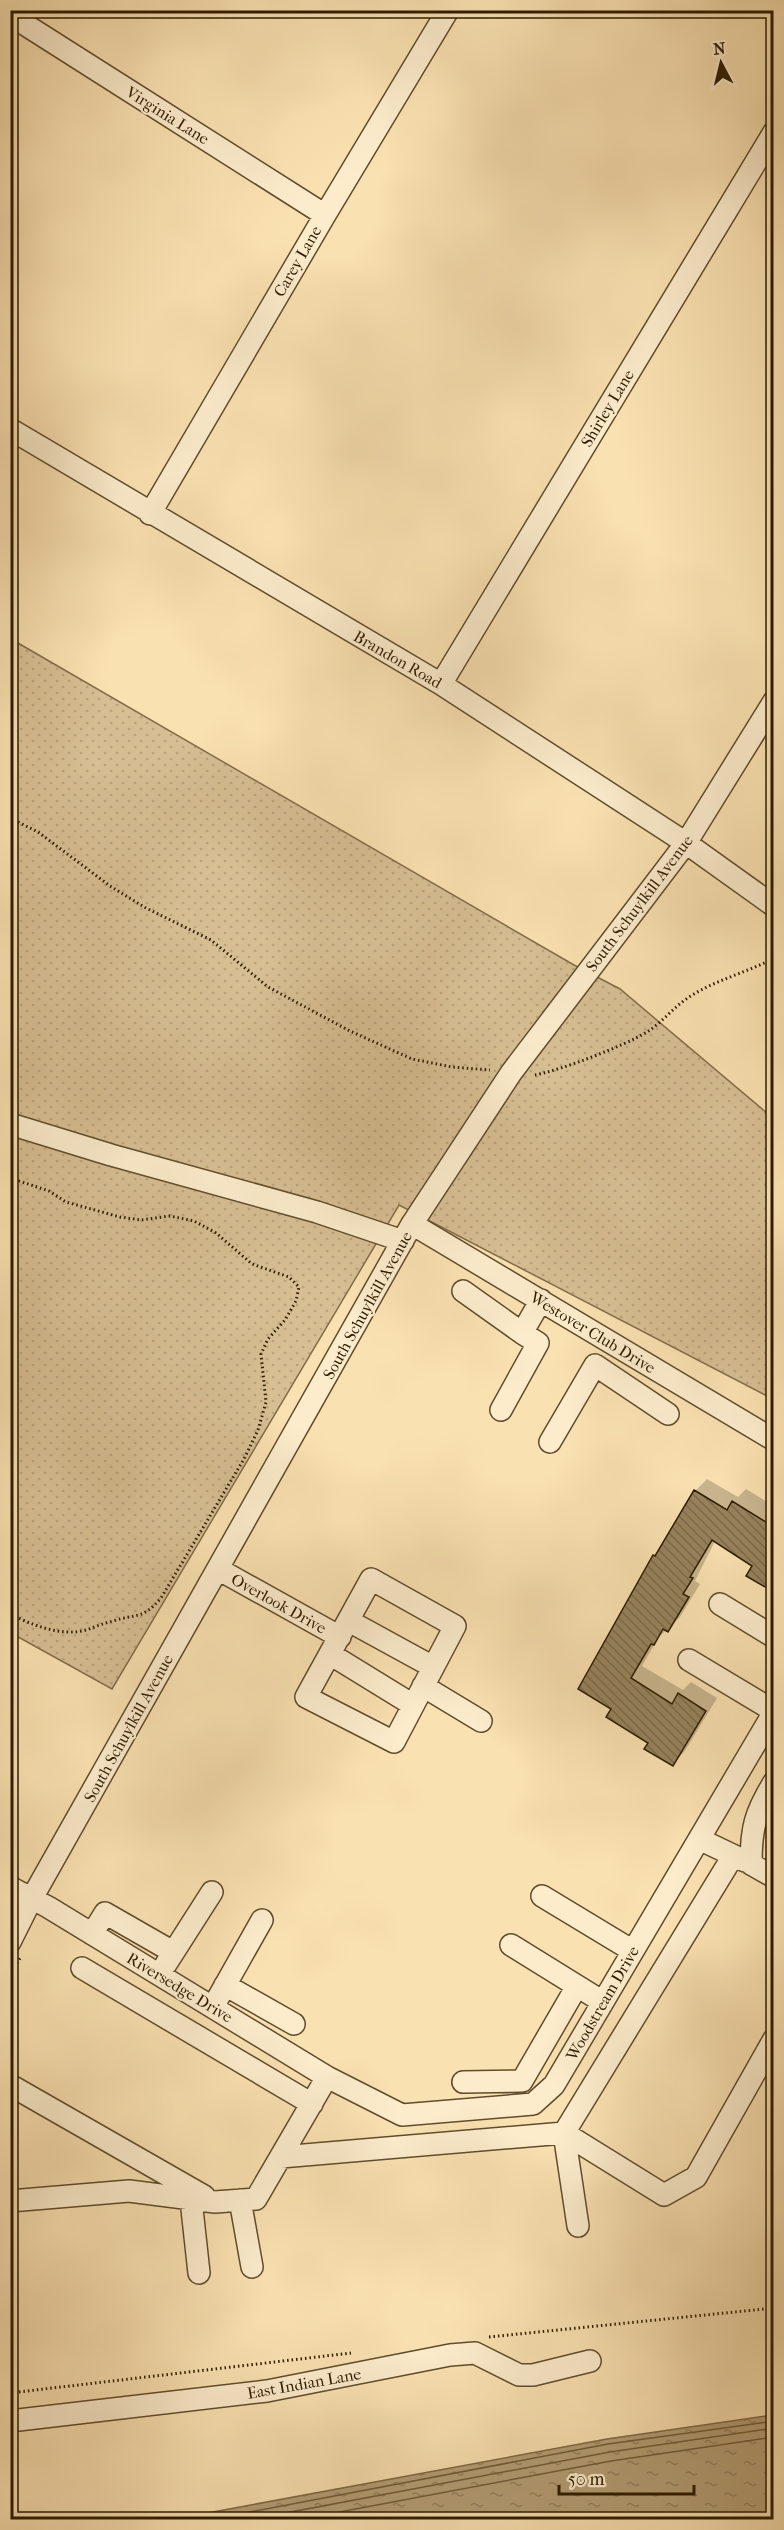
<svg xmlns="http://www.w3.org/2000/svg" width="784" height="2530" viewBox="0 0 784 2530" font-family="'IM FELL French Canon',serif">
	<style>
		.grass { fill: url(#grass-dots); stroke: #826d4a; stroke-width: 1.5 }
		.water { fill: url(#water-ripples); stroke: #7e6a46; stroke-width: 1.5 }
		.shadow { fill: #0003 }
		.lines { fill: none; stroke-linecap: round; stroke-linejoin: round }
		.shore { stroke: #705c3a; stroke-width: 1.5 }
		.building { fill: url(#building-back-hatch); stroke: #2c1b00; stroke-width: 1.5 }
		.minor-casing { stroke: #604c2c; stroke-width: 24 }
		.path { stroke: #2c1b00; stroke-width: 3; stroke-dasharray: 1.5 3; stroke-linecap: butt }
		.minor { stroke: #fceccc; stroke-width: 21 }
		.labels { text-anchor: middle; stroke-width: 4.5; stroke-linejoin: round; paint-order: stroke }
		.street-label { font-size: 16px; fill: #2c1b00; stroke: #fceccc }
	</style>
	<defs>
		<pattern id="grass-dots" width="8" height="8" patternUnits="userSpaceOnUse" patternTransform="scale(1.5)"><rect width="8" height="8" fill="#d7bf93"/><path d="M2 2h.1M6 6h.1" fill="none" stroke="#b9a47d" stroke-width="1.8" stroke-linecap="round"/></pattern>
		<pattern id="water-ripples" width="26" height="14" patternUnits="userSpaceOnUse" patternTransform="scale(1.5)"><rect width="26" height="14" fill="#b49e75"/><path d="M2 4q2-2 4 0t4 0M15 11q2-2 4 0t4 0" fill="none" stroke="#93805e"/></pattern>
		<pattern id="building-back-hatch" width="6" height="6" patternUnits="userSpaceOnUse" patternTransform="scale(1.5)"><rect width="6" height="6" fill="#97825c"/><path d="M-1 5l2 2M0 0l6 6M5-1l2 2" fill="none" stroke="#7b6a4a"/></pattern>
	</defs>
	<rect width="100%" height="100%" fill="#fae1b1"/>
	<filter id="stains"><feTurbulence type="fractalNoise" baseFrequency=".00333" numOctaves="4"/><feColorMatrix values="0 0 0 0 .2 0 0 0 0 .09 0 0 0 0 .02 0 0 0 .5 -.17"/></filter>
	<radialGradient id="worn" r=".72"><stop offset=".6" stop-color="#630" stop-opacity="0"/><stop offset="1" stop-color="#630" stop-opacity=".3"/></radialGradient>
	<path class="grass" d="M11 639 574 965 620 989 774 1119 773 1399 399 1205 112 1689 11 1633Z"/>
	<path class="water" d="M773 2415V2519H175L607 2439Z"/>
	<path class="shadow" d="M707 1479 738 1497 746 1489 774 1506V1590L754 1565 715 1541 695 1581 700 1584 680 1617 658 1638 642 1666 683 1690 691 1682 717 1698 685 1751 673 1764 613 1708 654 1556 661 1550 695 1491Z"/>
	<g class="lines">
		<path class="shore" d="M208 2520 608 2444 774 2421
			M248 2520 610 2452 774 2428
			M297 2520 611 2461 774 2437"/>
	</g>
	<path class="building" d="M694 1490 727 1510 732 1501 774 1527V1592L746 1576 752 1566 712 1540 690 1577 693 1578 683 1594 689 1597 668 1632 663 1629 654 1645 651 1644 631 1678 672 1704 678 1693 706 1711 673 1766 644 1749 648 1743 606 1717 611 1709 578 1689 653 1555 655 1556Z"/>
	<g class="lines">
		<g class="minor-casing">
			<path id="minor" d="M10 15 325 215
				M10 429 441 684 686 843 774 906
				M150 514 325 215 448 10
				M441 684 774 132
				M10 1124 111 1155 317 1212 403 1241
				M412 1224 774 1440
				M463 1291 522 1333 541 1300
				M501 1410 538 1343 522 1333
				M550 1442 595 1365 668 1414
				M218 1569 340 1637
				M371 1579 455 1626 394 1742 306 1697Z
				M720 1604 774 1637
				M349 1621 433 1667
				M330 1654 413 1705
				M689 1660 774 1711
				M423 1686 481 1721
				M774 1782C755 1813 751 1828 751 1864L774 1877
				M699 1839 745 1861
				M733 1856 564 2133 664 2195 696 2177 774 2039
				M10 1887 48 1907 327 2077 402 2115 533 2104 554 2085 774 1712
				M542 1896 633 1951
				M92 1934 105 1913 173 1952
				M10 1942 32 1898 412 1224 511 1073 686 843 774 701
				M511 1945 603 2002
				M166 1964 212 1892
				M82 1968 312 2104
				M225 1985 294 2024
				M213 2007 262 1920
				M463 2082 522 2081 577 1986
				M10 2085 204 2196
				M281 2157 564 2133 578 2226
				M191 2200 199 2273
				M240 2200 252 2267
				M10 2201 129 2191 215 2202 256 2199 327 2077
				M10 2421 267 2391 450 2355 475 2353 519 2375H533L590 2361"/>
		</g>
		<path class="path" d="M10 818 38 832 110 886 144 907 211 940 268 987 350 1031 412 1059 452 1067 490 1070
			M535 1075C561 1070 624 1046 647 1032 664 1021 676 1004 694 994 719 979 748 972 774 958
			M10 1178 49 1191 66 1202 120 1217 141 1220 170 1216 194 1221 216 1233 252 1264 289 1277 299 1287 296 1301 285 1320 268 1339 261 1354 266 1402 258 1430 244 1459 161 1598C142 1620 138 1613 113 1621 104 1623 95 1627 86 1630 62 1637 32 1625 10 1614
			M10 1975 20 1958
			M489 2337 774 2308
			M10 2393 351 2353"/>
		<use href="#minor" class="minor"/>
	</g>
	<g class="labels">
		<g class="street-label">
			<text transform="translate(168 115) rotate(32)" y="6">Virginia Lane</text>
			<text transform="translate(297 261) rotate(-60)" y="6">Carey Lane</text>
			<text transform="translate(607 408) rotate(-59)" y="6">Shirley Lane</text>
			<text transform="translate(398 659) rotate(30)" y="6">Brandon Road</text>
			<text transform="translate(639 903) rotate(-53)" y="6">South Schuylkill Avenue</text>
			<text transform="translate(367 1305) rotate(-61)" y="6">South Schuylkill Avenue</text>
			<text transform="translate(593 1332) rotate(31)" y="6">Westover Club Drive</text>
			<text transform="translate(279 1603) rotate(29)" y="6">Overlook Drive</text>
			<text transform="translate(128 1728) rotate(-61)" y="6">South Schuylkill Avenue</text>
			<text transform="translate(180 1987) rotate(31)" y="6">Riversedge Drive</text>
			<text transform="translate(602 2003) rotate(-60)" y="6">Woodstream Drive</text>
			<text transform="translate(304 2383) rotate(-10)" y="6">East Indian Lane</text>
		</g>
	</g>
	<rect width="784" height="2530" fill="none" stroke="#fae1b1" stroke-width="36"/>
	<rect x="12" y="12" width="760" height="2506" fill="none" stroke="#2c1b00" stroke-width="3"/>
	<rect x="18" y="18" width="748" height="2494" fill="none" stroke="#2c1b00" stroke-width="1.5"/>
	<g transform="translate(721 63) rotate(353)" stroke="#fceccc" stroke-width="4.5" paint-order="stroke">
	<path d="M0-4.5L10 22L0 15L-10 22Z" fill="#2c1b00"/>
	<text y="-9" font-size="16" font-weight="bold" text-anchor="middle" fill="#2c1b00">N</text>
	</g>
	<path d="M559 2485v9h135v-9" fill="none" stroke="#2c1b00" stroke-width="3"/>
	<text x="568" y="2485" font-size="18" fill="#2c1b00" stroke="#fceccc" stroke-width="4.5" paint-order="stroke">50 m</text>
	<rect width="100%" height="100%" filter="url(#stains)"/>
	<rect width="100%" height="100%" fill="url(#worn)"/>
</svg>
